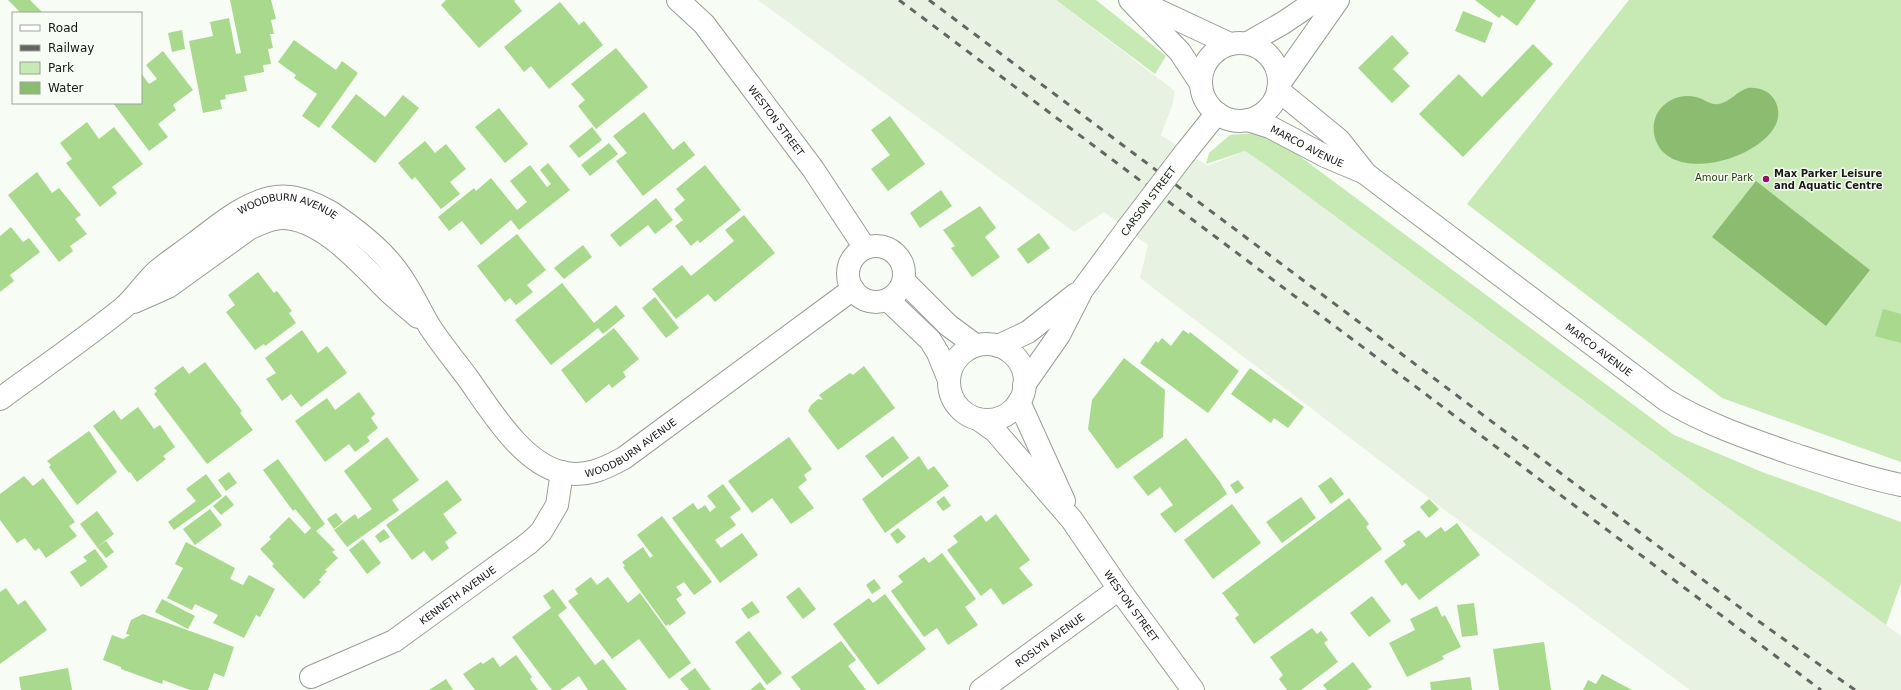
<svg xmlns="http://www.w3.org/2000/svg" width="1901" height="690" viewBox="0 0 1901 690" font-family="'DejaVu Sans',sans-serif">
	<style>
		.built { fill: #e8f2e3 }
		.green { fill: #c7e9b4 }
		.water { fill: #8cbc70 }
		.building { fill: #a8d98c }
		.lines { fill: none; stroke-linecap: round; stroke-linejoin: round }
		.minor-casing { stroke: #999e97; stroke-width: 24 }
		.tertiary-casing { stroke: #999e97; stroke-width: 24 }
		.minor { stroke: #fff; stroke-width: 22 }
		.tertiary { stroke: #fff; stroke-width: 22 }
		.rail { stroke: #626561; stroke-width: 3; stroke-dasharray: 7 7; stroke-linecap: butt }
		.tertiary-bridge-casing { stroke: #999e97; stroke-width: 24; stroke-linecap: butt }
		.tertiary-bridge { stroke: #fff; stroke-width: 22 }
		.poi-dot { fill: #93126c; stroke: #f7fcf4; stroke-width: 1.5 }
		.labels { text-anchor: middle; stroke-width: 3; stroke-linejoin: round; paint-order: stroke }
		.street-label { font-size: 10px; fill: #181a17; stroke: #f7fcf4 }
		.poi-label { font-size: 10px; font-weight: bold; fill: #181a17; stroke: #f7fcf4; text-anchor: start }
		.park-label { font-size: 10px; fill: #1b3902; stroke: #f7fcf4 }
	</style>
	<rect width="100%" height="100%" fill="#f7fcf4"/>
	<path class="built" d="M758 0H1056L1175 91 1173 103 1161 135 1208 166 1245 151 1274 171 1901 636V690H1690L1442 508 1140 278 1148 245 1104 212 1074 232Z"/>
	<path class="green" d="M1056 0H1096L1166 56 1155 74Z
		M1629 0H1901V462L1722 398 1467 204Z
		M1253 133 1274 137 1674 435 1762 472 1901 522V583L1886 625 1274 171 1245 151 1206 164 1209 153 1230 135Z"/>
	<path class="water" d="M1748 88C1758 87 1768 90 1774 99 1803 145 1679 192 1657 143 1651 131 1653 115 1663 106 1673 96 1688 93 1702 99 1708 102 1712 105 1719 104 1730 102 1737 91 1748 88Z
		M1756 181 1870 270 1826 326 1712 237Z"/>
	<path class="building" d="M8 0H30L43 13H21Z
		M230 0H271L276 19 271 20 274 34H270L273 48 268 49 271 64 263 65 264 72 244 76 247 91 225 95 226 99 220 100 222 109 203 113 189 41 213 36 210 22 229 18 236 54 241 53Z
		M446 0H515L514 1 522 11 479 48 441 5Z
		M1475 0H1536L1517 26 1502 15 1499 18Z
		M560 2 579 25 584 21 603 45 549 89 531 66 524 72 504 47Z
		M1463 11 1493 23 1485 43 1455 31Z
		M182 30 185 49 172 52 168 33Z
		M1392 35 1409 53 1393 69 1410 86 1392 103 1358 68Z
		M294 40 336 70 342 61 358 73 319 128 302 116 317 94 294 78 296 75 278 62Z
		M1533 44 1553 64 1463 157 1419 114 1459 74 1482 97Z
		M616 48 648 87 596 129 578 106 585 100 571 84Z
		M163 51 193 90 173 105 176 110 158 124 168 137 149 151 113 103H141V73L149 84 157 79 146 65Z
		M356 94 385 117 403 95 419 108 375 163 331 127Z
		M499 108 528 144 505 163 475 127Z
		M644 112 673 150 684 141 695 155 643 196 616 161 627 153 613 136Z
		M890 116 925 164 888 191 871 169 890 155 871 130Z
		M87 122 99 139 114 127 143 164 112 187 117 193 100 207 66 163 72 159 60 143Z
		M592 127 602 140 579 158 569 146Z
		M425 141 435 153 446 144 466 169 450 182 460 194 441 209 415 177 412 180 398 163Z
		M609 143 618 154 590 176 581 165Z
		M548 163 570 190 519 230 511 220 481 245 462 221 449 231 438 217 474 188 476 191 491 178 517 210 527 202 510 181 530 165 547 187 551 184 540 170Z
		M705 165 741 210 700 243 698 240 691 246 675 226 683 220 674 209 685 200 676 189Z
		M37 172 52 193 59 188 81 215 75 219 87 234 70 246 73 251 59 262 8 195Z
		M941 190 952 206 920 228 910 213Z
		M656 198 673 220 655 234 648 225 620 247 610 235Z
		M980 206 996 228 985 237 1000 257 972 277 951 248 955 246 943 230Z
		M744 215 775 253 715 302 708 294 676 319 652 289 682 265 691 276 734 241 725 230Z
		M11 227 23 242 29 238 40 252 10 275 14 281 0 292V236Z
		M1039 233 1050 248 1028 264 1017 249Z
		M517 234 546 270 527 285 533 292 516 305 510 298 505 302 477 266Z
		M583 245 592 257 564 279 554 268Z
		M258 272 274 293 277 291 292 311 289 313 296 323 265 346 264 344 255 350 226 312 235 305 228 295Z
		M562 283 594 323 616 305 625 316 603 334 598 328 551 365 515 320Z
		M655 297 679 328 666 338 642 308Z
		M1883 309 1901 314V343L1875 336Z
		M614 328 639 359 623 372 626 377 612 388 609 384 586 403 561 370Z
		M302 330 318 353 327 346 347 373 301 407 291 394 282 401 266 379 276 373 265 358Z
		M1183 330 1189 334 1190 332 1239 371 1208 413 1140 363 1156 341 1158 343 1162 338 1171 346Z
		M1124 358 1165 390 1163 437 1117 469 1088 429 1092 400Z
		M205 362 242 411 240 413 253 430 207 464 154 394 157 391 154 388 183 366 189 374Z
		M864 366 895 408 838 450 808 411 811 405 818 399 823 400 819 395 850 373 853 375Z
		M1250 368 1304 407 1288 428 1274 418 1271 423 1231 394Z
		M359 392 375 414 371 418 378 428 367 437 370 441 355 452 349 444 325 462 295 421 327 398 335 410Z
		M138 407 154 429 160 425 175 447 163 456 166 459 137 482 130 472 129 473 93 426 114 410 121 420Z
		M89 431 117 472 77 505 49 467 51 465 47 461Z
		M893 436 909 458 882 478 865 456Z
		M387 437 419 480 392 500 399 510 347 547 334 530 355 514 358 519 372 509 344 471Z
		M789 437 812 469 804 475 807 480 798 487 814 508 791 524 772 498 752 513 728 481Z
		M1186 438 1220 482 1227 494 1175 533 1160 514 1173 505 1160 487 1148 496 1133 477Z
		M919 456 928 470 934 466 949 486 885 533 862 499Z
		M278 459 325 524 316 531 335 550 332 552 338 558 325 570 327 571 319 580 321 582 304 599 272 566 274 564 260 549 271 539 269 537 289 517 305 534 311 528 295 509 293 511 263 470Z
		M229 472 237 483 226 491 218 480Z
		M206 474 222 496 174 530 168 522 196 501 186 489Z
		M24 476 33 486 43 478 75 522 69 526 77 536 46 558 39 548 35 551 25 538 17 543 0 520V494Z
		M1331 477 1344 494 1331 504 1318 486Z
		M447 480 462 500 443 514 457 533 445 542 449 548 432 561 424 551 412 560 386 525Z
		M1238 480 1244 488 1236 494 1230 485Z
		M723 484 741 509 730 517 736 525 715 540 721 548 742 533 758 555 720 583 672 518 693 503 698 510 705 505 710 512 716 507 707 496Z
		M226 495 234 505 221 515 213 506Z
		M944 496 951 506 943 511 936 502Z
		M1301 497 1316 518 1282 543 1266 522Z
		M1349 498 1369 524 1366 527 1382 549 1254 644 1235 618 1239 615 1222 593Z
		M1429 499 1439 509 1429 518 1420 507Z
		M1232 504 1261 543 1213 579 1184 540Z
		M210 509 222 525 195 545 183 529Z
		M97 511 114 534 97 547 80 524Z
		M336 513 343 522 334 529 327 519Z
		M996 514 1030 560 1019 568 1033 585 1003 605 991 588 981 596 947 550 958 542 953 536 981 515 986 522Z
		M662 516 712 582 694 595 684 582 676 587 682 595 676 599 686 613 669 626V624L666 626 623 567 625 566 622 562 643 547 650 558 653 556 637 535Z
		M1457 523 1480 555 1419 600 1406 583 1402 586 1384 561 1406 545 1403 541 1419 530 1426 538 1441 527 1445 532Z
		M898 528 906 537 897 544 890 534Z
		M384 529 390 537 380 543 375 536Z
		M363 539 381 563 367 574 349 550Z
		M106 541 114 552 106 558 97 547Z
		M186 542 235 568 230 579 243 585 249 575 275 589 260 617 256 615 244 638 213 623 218 615 195 604 192 610 167 598 183 568 175 564Z
		M95 549 108 567 81 587 70 572 87 561 83 557Z
		M942 553 976 599 965 607 978 625 948 645 937 628 924 637 891 591 903 582 898 576 924 557 929 563Z
		M591 577 597 585 608 577 628 603 640 593 691 663 669 679 639 639 612 659 568 601 578 594 575 589Z
		M874 579 881 588 872 594 866 585Z
		M799 587 816 609 803 619 786 597Z
		M6 588 18 605 25 600 47 630 0 664V592Z
		M553 589 567 608 558 615 595 665 603 659 627 690H588L579 676 560 690H552L512 637 551 608 543 596Z
		M885 594 926 649 878 685 833 624 869 598 873 603Z
		M1372 596 1391 621 1369 637 1350 613Z
		M162 599 195 616 188 629 155 612Z
		M752 601 760 612 748 619 741 609Z
		M1474 603 1478 635 1462 637 1457 605Z
		M1437 606 1442 617 1445 615 1461 647 1442 656 1444 659 1407 677 1389 643 1415 630 1410 619Z
		M143 614 234 647 224 677 214 673 208 690H190L163 680 162 684 121 669V667L103 660 112 635 123 639 130 635 126 634 131 620Z
		M1312 628 1317 634 1321 631 1328 640 1324 643 1338 662 1301 690H1287L1279 679 1283 675 1270 657Z
		M749 631 782 673 767 685 735 642Z
		M841 641 856 660 848 666 866 690H801L791 677Z
		M1544 642 1551 690H1499L1493 649Z
		M516 655 532 677 530 679 538 690H475L463 674 481 662 483 664 493 657 500 667Z
		M1353 662 1372 687 1367 690H1327L1323 685Z
		M68 668 72 690H21L19 677Z
		M695 668 711 690H689L680 679Z
		M1602 674 1632 690H1583L1588 680 1596 684Z
		M1470 677 1472 690H1431L1430 682Z
		M446 679 453 690H429Z
		M760 682 766 690H750Z"/>
	<g class="lines">
		<g class="minor-casing">
			<g id="minor">
				<path id="s1" d="M678 0 704 24 813 169 865 248"/>
				<path id="s2" d="M311 677 394 641 529 543 541 532 557 505 562 472"/>
				<path id="s3" d="M981 690 1119 589"/>
			</g>
		</g>
		<g class="tertiary-casing">
			<g id="tertiary">
				<path d="M1130 0 1180 52 1201 84"/>
				<path d="M1138 1 1230 44"/>
				<circle cx="1240" cy="82" r="39"/>
				<path d="M1248 43 1283 23 1317 0"/>
				<path d="M1279 84 1338 0"/>
				<path id="s4" d="M1278 90 1339 140 1366 174 1666 400C1706 424 1747 438 1790 453 1827 465 1862 477 1901 485"/>
				<path id="s5" d="M1248 120 1270 127 1325 156 1363 172"/>
				<path d="M1185 153 1217 113"/>
				<circle cx="876" cy="274" r="28"/>
				<path d="M904 281 948 325 975 345"/>
				<path d="M888 300 930 340 938 353 949 380"/>
				<path d="M134 302 168 287 250 228C260 224 271 218 282 218 321 218 360 263 386 289 396 299 408 308 418 317"/>
				<circle cx="987" cy="382" r="38"/>
				<path d="M998 346 1028 332 1076 294"/>
				<path d="M1024 385 1059 335 1082 290 1127 229"/>
				<path id="s6" d="M0 399C41 369 83 340 123 308 135 298 144 283 156 272 169 261 183 252 196 242 219 225 241 205 270 198 292 193 313 202 332 213 354 228 378 246 394 267 409 285 418 307 430 327 441 344 455 361 467 377 490 409 521 462 561 472 585 478 604 469 624 458L853 289"/>
				<path d="M1019 402 1064 501"/>
				<path id="s7" d="M978 419 995 431 1072 520 1119 589 1193 690"/>
			</g>
		</g>
		<use href="#minor" class="minor"/>
		<use href="#tertiary" class="tertiary"/>
		<path class="rail" d="M899 0 1821 690
			M929 0 1754 618 1855 690"/>
		<g class="tertiary-bridge-casing">
			<path id="tertiary-bridge" d="M1127 229 1185 153"/>
		</g>
		<use href="#tertiary-bridge" class="tertiary-bridge"/>
	</g>
	<circle class="poi-dot" cx="1766" cy="179" r="4"/>
	<g class="labels">
		<g class="street-label">
			<text dy="4" stroke="none"><textPath href="#s1" startOffset="156">WESTON STREET</textPath></text>
			<text dy="4" stroke="none"><textPath href="#s5" startOffset="65">MARCO AVENUE</textPath></text>
			<text transform="translate(1148 201) rotate(-53)" y="4">CARSON STREET</text>
			<text dy="4" stroke="none"><textPath href="#s6" startOffset="357">WOODBURN AVENUE</textPath></text>
			<text dy="4" stroke="none"><textPath href="#s4" startOffset="414">MARCO AVENUE</textPath></text>
			<text dy="4" stroke="none"><textPath href="#s6" startOffset="832">WOODBURN AVENUE</textPath></text>
			<text dy="4" stroke="none"><textPath href="#s2" startOffset="169">KENNETH AVENUE</textPath></text>
			<text dy="4" stroke="none"><textPath href="#s7" startOffset="243">WESTON STREET</textPath></text>
			<text dy="4" stroke="none"><textPath href="#s3" startOffset="85">ROSLYN AVENUE</textPath></text>
		</g>
		<g class="poi-label">
			<text x="1774" y="177">Max Parker Leisure<tspan x="1774" dy="12">and Aquatic Centre</tspan></text>
		</g>
		<g class="park-label">
			<text x="1724" y="181">Amour Park</text>
		</g>
	</g>
	<rect x="12" y="12" width="130" height="92" fill="#f7fcf4" stroke="#9ea29c"/>
	<rect x="20" y="25" width="20" height="6" fill="#ffffff" stroke="#9ea29c"/>
	<text x="48" y="32" font-size="12" fill="#181a17">Road</text>
	<rect x="20" y="45" width="20" height="6" fill="#626561" stroke="#9ea29c"/>
	<text x="48" y="52" font-size="12" fill="#181a17">Railway</text>
	<rect x="20" y="62" width="20" height="12" fill="#c7e9b4" stroke="#9ea29c"/>
	<text x="48" y="72" font-size="12" fill="#181a17">Park</text>
	<rect x="20" y="82" width="20" height="12" fill="#8cbc70" stroke="#9ea29c"/>
	<text x="48" y="92" font-size="12" fill="#181a17">Water</text>
</svg>
